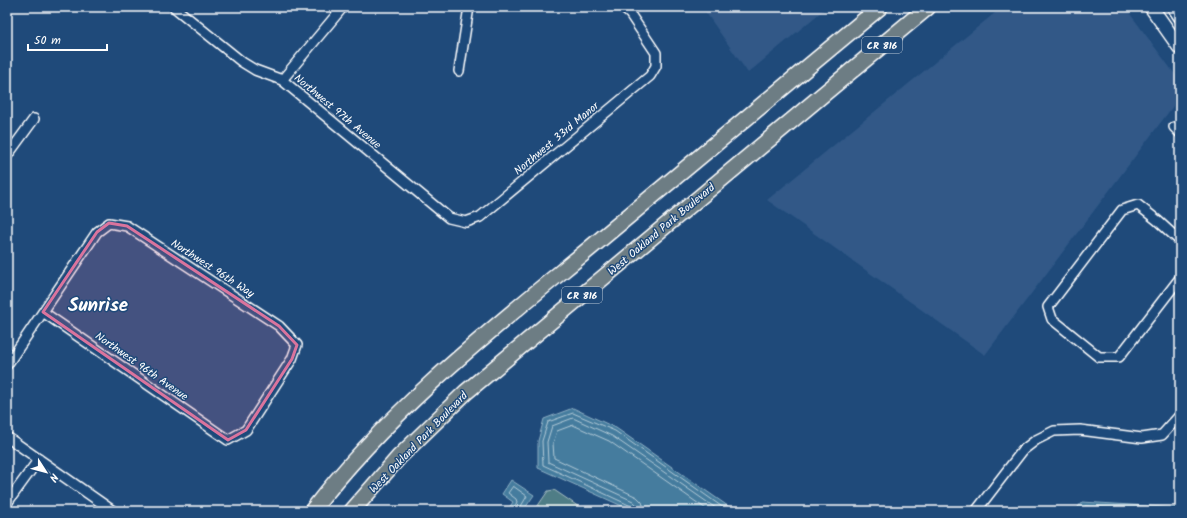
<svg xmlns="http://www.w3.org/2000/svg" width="1187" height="518" viewBox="0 0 1187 518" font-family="Kalam,sans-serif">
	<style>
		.built { fill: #305887 }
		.green { fill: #507d86; stroke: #a8bec2 }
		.water { fill: #447c9e; stroke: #8fb0c5 }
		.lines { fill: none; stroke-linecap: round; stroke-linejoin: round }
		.shore { stroke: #b4cbd8; stroke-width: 1 }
		.minor-casing { stroke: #fff; stroke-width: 12 }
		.secondary-casing { stroke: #fff; stroke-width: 16 }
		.primary-casing { stroke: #fff; stroke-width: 18 }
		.minor { stroke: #1f4a7a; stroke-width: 9 }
		.secondary { stroke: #1f4a7a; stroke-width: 13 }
		.primary { stroke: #6d7d84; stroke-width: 15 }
		.marked { fill: #da749d; fill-opacity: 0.2; stroke: #da749d; stroke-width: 3; stroke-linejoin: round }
		.labels { text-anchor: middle; stroke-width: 3; stroke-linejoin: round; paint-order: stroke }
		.shield { fill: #1f4a7a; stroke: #bcc9d7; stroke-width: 1 }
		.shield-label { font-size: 10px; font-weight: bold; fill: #fff }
		.street-label { font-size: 11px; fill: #fff; stroke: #1f4a7a }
		.town-label { font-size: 19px; font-weight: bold; fill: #fff; stroke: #1f4a7a }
	</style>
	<rect width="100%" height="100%" fill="#1f4a7a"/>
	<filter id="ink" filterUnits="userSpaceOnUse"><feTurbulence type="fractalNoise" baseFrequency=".025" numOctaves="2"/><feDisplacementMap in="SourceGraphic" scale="8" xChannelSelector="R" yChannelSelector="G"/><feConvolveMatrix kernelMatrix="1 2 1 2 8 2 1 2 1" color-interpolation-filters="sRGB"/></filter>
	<g filter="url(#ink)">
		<path class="built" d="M702 7H827L748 73Z
			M1002 7H1125L1180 81V97L985 355 767 200Z"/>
		<path class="green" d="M554 490 585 511H538L537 507 548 491Z"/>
		<path class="water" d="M573 408 616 428 735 511H633L538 468V441L544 419Z
			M511 480 534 495 523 511H507L513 502 502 494Z
			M1082 502 1180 508V511H1075Z"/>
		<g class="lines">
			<path class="shore" d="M512 511 517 502 516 499 508 493 513 486 527 496 520 508V511
				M633 511V508L631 506 543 465 542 441 548 422 573 413 615 431 728 511
				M639 511 637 505 633 501 548 462 547 442 552 426 573 418 612 436 720 511
				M645 511 642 502 637 497 554 458 553 443 557 431 573 425 609 441 709 511
				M1080 511 1085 506 1158 511"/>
			<g class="minor-casing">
				<path id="minor" d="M174 7 242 62 255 70 282 80 449 218 466 222 480 217 650 76 656 66V53L630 14 623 8 620 7
					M459 71 469 7
					M282 80 343 7
					M1174 127 1180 133
					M7 156 34 119
					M1180 241 1157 220 1138 205 1122 210 1048 307 1052 319 1099 357H1119L1180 278
					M7 365 97 232 109 223 127 226 279 326 297 345 292 359 246 430 228 440 43 312
					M7 437 113 511
					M7 503 39 459
					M976 511 1023 450 1036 440 1054 431 1080 430 1142 438 1162 435 1180 415"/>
			</g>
			<g class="secondary-casing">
				<path id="secondary" d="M1151 7 1180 48
					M1174 7 1180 16"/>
			</g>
			<g class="primary-casing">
				<path id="primary" d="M312 511C390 409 491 330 589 249 686 168 783 87 880 7
					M352 511 399 457 466 392 928 7"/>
			</g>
			<use href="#minor" class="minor"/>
			<use href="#secondary" class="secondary"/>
			<use href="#primary" class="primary"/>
		</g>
	</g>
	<path class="marked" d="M109 223 127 226 279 326 297 345 292 359 246 430 228 440 43 312 97 232Z"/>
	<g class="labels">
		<g class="shield">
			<rect x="862" y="37" width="40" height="16" rx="3"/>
			<rect x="562" y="287" width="40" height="16" rx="3"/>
		</g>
		<g class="shield-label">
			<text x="882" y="49">CR 816</text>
			<text x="582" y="299">CR 816</text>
		</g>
		<g class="street-label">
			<text transform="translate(338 111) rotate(40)" y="4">Northwest 97th Avenue</text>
			<text transform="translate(556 138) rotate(-40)" y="4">Northwest 33rd Manor</text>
			<text transform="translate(661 229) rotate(-40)" y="4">West Oakland Park Boulevard</text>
			<text transform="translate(213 268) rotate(33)" y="4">Northwest 96th Way</text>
			<text transform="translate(142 366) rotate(35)" y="4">Northwest 96th Avenue</text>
			<text transform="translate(418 442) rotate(-46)" y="4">West Oakland Park Boulevard</text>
		</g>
		<g class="town-label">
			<text x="98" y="311">Sunrise</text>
		</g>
	</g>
	<rect width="1187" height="518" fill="none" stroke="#1f4a7a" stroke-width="24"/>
	<rect x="12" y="12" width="1163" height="494" fill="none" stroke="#fff" stroke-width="1.5" filter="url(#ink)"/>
	<g transform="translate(46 472) rotate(126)" stroke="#1f4a7a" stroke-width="3" paint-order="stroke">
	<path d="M0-3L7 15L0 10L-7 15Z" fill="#ffffff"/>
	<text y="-6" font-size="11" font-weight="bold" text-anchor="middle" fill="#ffffff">N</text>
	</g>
	<path d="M28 44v6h79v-6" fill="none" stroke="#ffffff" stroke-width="2"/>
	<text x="34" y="44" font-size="12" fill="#ffffff" stroke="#1f4a7a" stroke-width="3" paint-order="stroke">50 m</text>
</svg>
